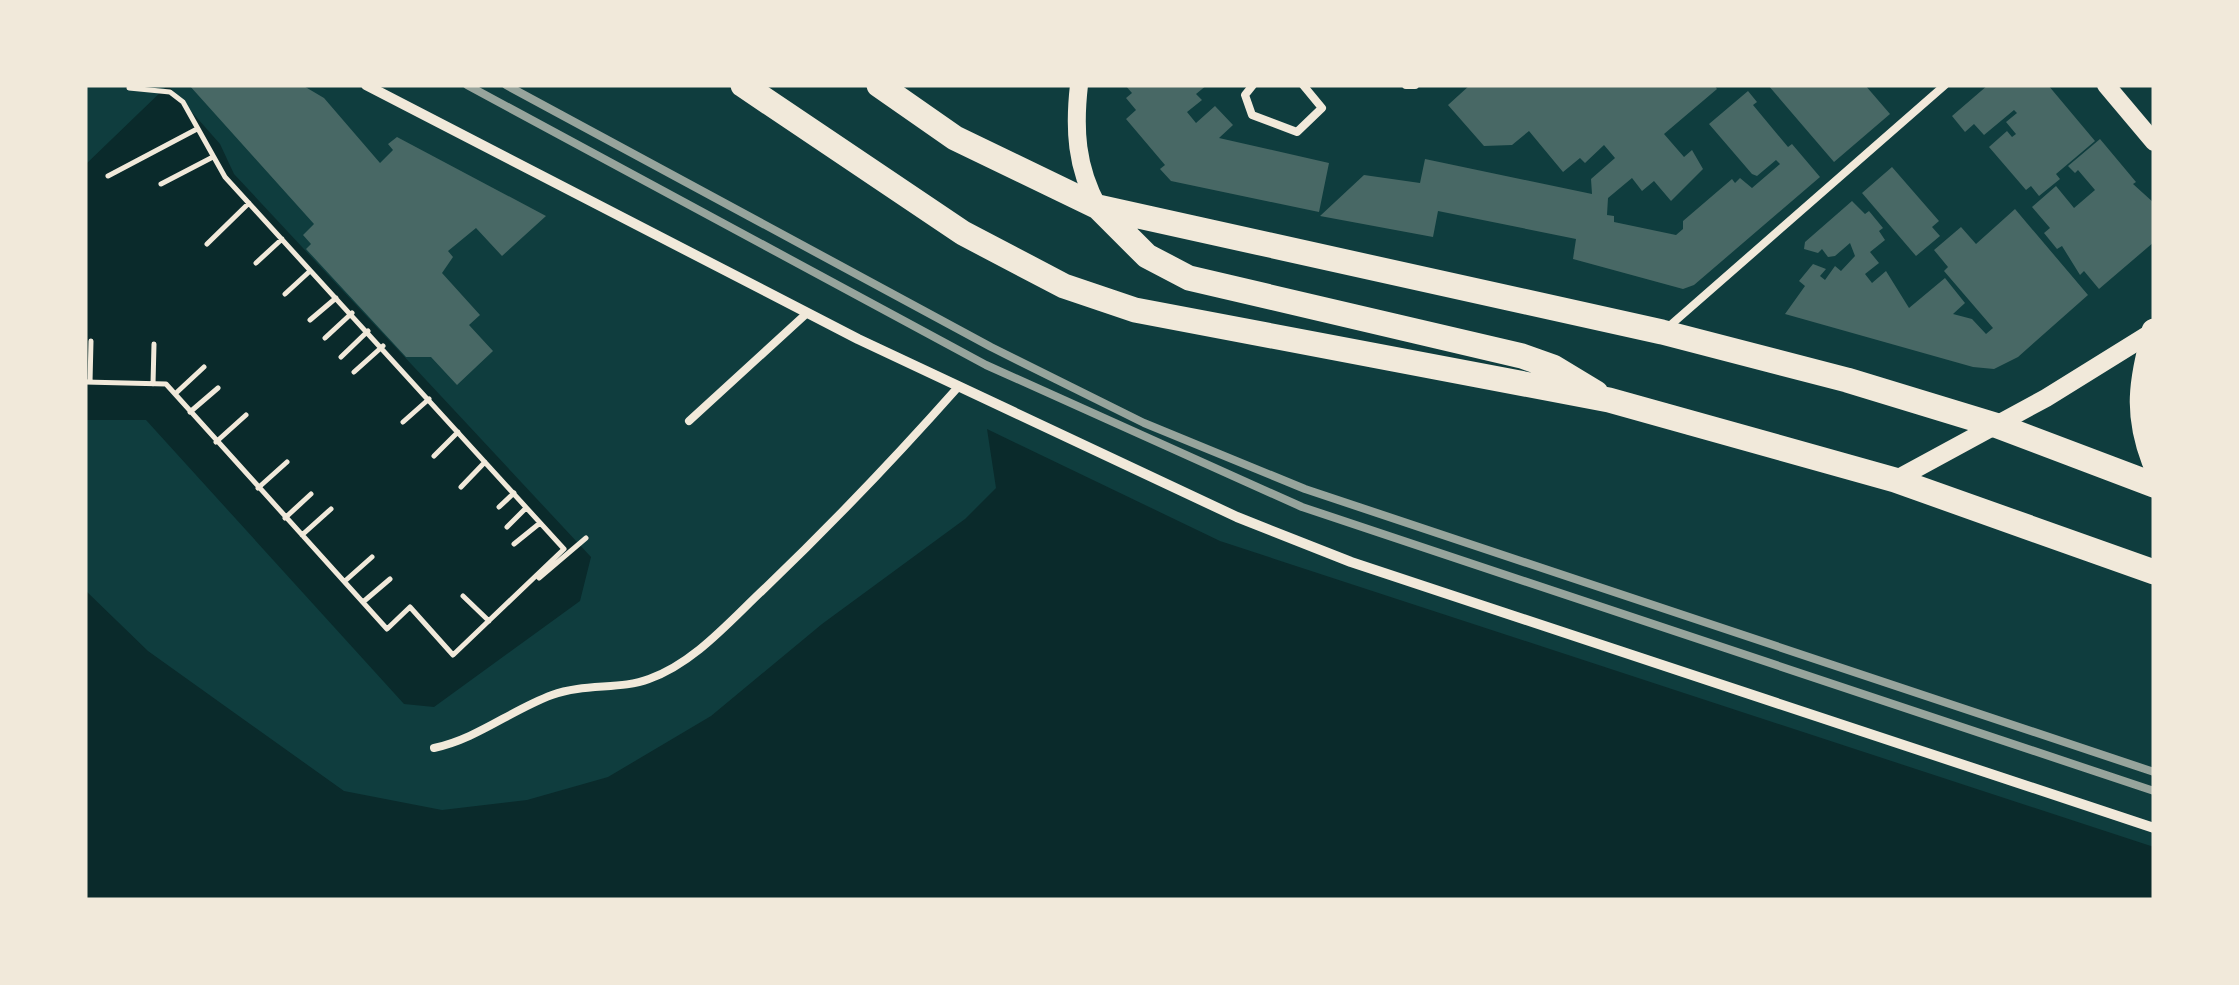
<svg xmlns="http://www.w3.org/2000/svg" width="2239" height="985" viewBox="0 0 2239 985" font-family="Poppins,sans-serif">
	<style>
		.water { fill: #0a2a2b }
		.building { fill: #486865 }
		.lines { fill: none; stroke-linecap: round; stroke-linejoin: round }
		.path { stroke: #f1e9da; stroke-width: 5 }
		.service { stroke: #f1e9da; stroke-width: 8 }
		.minor { stroke: #f1e9da; stroke-width: 10 }
		.tertiary { stroke: #f1e9da; stroke-width: 18 }
		.primary { stroke: #f1e9da; stroke-width: 25 }
		.rail { stroke: #97a49c; stroke-width: 8 }
	</style>
	<rect width="100%" height="100%" fill="#0f3d3e"/>
	<path class="water" d="M168 85 220 144 234 174 591 557 580 601 434 707 404 704 146 420H85V165Z
		M987 429 1220 541 2154 847V900H85V590L148 651 344 791 442 810 527 800 608 777 711 716 822 624 965 519 996 488Z"/>
	<path class="building" d="M189 85H302L324 98 380 163 393 150 388 144 397 137 546 216 502 256 476 228 448 251 453 257 442 273 480 315 469 325 493 351 457 385 431 357H406L306 249 311 244 303 235 314 224Z
		M1125 85H1207L1196 94 1202 100 1187 112 1196 123 1215 106 1233 125 1219 138 1329 163 1319 212 1171 181 1160 169 1165 165 1126 119 1136 110 1126 98 1132 93Z
		M1470 85H1714L1717 89 1664 134 1684 157 1692 150 1703 169 1671 201 1654 181 1642 191 1632 178 1608 198 1607 215 1614 216V222L1676 235 1683 229V221L1732 179 1735 183 1740 178 1752 188 1780 164 1776 160 1757 176 1752 174 1709 124 1748 91 1757 102 1753 105 1788 147 1792 144 1820 177 1694 285 1683 289 1573 259 1576 239 1438 211 1433 237 1320 216 1364 175 1420 183 1425 159 1592 194 1591 179 1615 158 1604 145 1585 163 1580 158 1563 172 1529 131 1512 145 1484 146 1448 105Z
		M1768 85H1865L1890 114 1834 162Z
		M1988 85H2048L2095 141 2056 174 2060 179 2039 196 2031 186 2026 190 1989 147 2007 131 2012 137 2016 134 2006 122 2017 113 2014 110 1984 135 1974 124 1965 132 1952 116Z
		M2100 139 2136 182 2133 184 2154 203V242L2099 289 2084 271 2080 275 2062 246 2057 249 2044 233 2050 228 2032 207 2056 186 2074 208 2095 190 2078 170 2075 173 2068 166Z
		M1892 167 1939 221 1932 227 1940 236 1916 256 1862 193Z
		M1852 201 1865 214 1869 211 1883 228 1879 231 1885 240 1870 252 1879 263 1865 274 1872 283 1886 271 1909 308 1945 278 1965 303 1953 314 1972 319 1986 334 1993 328 1944 271 1948 267 1934 250 1961 227 1976 244 2015 209 2088 295 2018 357 1994 369 1973 367 1785 314 1805 286 1799 281 1813 264 1826 269 1820 276 1825 280 1835 266 1841 271 1855 256 1850 243 1835 256 1828 257 1822 249 1818 253 1804 249 1805 242Z"/>
	<g class="lines">
		<path class="path" d="M108 176 197 129
			M161 184 211 158
			M207 244 249 203
			M256 263 282 239
			M285 294 310 271
			M310 320 336 298
			M325 338 352 313
			M341 357 368 331
			M354 372 383 346
			M85 382 166 384 387 629 410 607 453 655 564 549 225 177 183 102 170 92 129 88
			M90 382 91 341
			M153 384 154 344
			M175 394 204 367
			M190 412 218 388
			M403 422 429 399
			M216 442 246 415
			M434 456 458 432
			M461 487 485 462
			M258 488 287 462
			M499 507 514 493
			M285 518 311 494
			M507 527 526 508
			M302 535 331 509
			M514 544 540 523
			M539 578 586 538
			M345 581 372 557
			M463 596 489 621
			M363 602 390 579"/>
		<path class="service" d="M1253 85 1245 95 1252 115 1297 132 1322 108 1303 85
			M1406 85H1415
			M1666 329 1945 85
			M689 421 806 314
			M434 748C477 739 511 710 552 695 584 683 621 690 649 679 694 663 729 622 763 590 831 525 896 457 959 386"/>
		<path class="minor" d="M366 85 858 339 1237 517 1351 562 2154 828"/>
		<path class="tertiary" d="M1079 85C1074 129 1076 167 1098 207
			M2106 85 2154 142
			M1895 480 2046 398 2154 331"/>
		<path class="primary" d="M743 85 963 233 1064 286 1135 310 1609 400 1895 480 2154 572
			M879 85 955 138 1098 207 1662 332 1847 380 1998 426 2154 485
			M1098 207 1147 256 1189 278 1522 356 1553 367 1596 393
			M2154 331C2142 383 2135 410 2154 461"/>
		<path class="rail" d="M467 85 986 365 1302 507 2154 791
			M506 85 991 347 1144 423 1305 489 2154 772"/>
	</g>
	<rect width="2239" height="985" fill="none" stroke="#f1e9da" stroke-width="175"/>
</svg>
